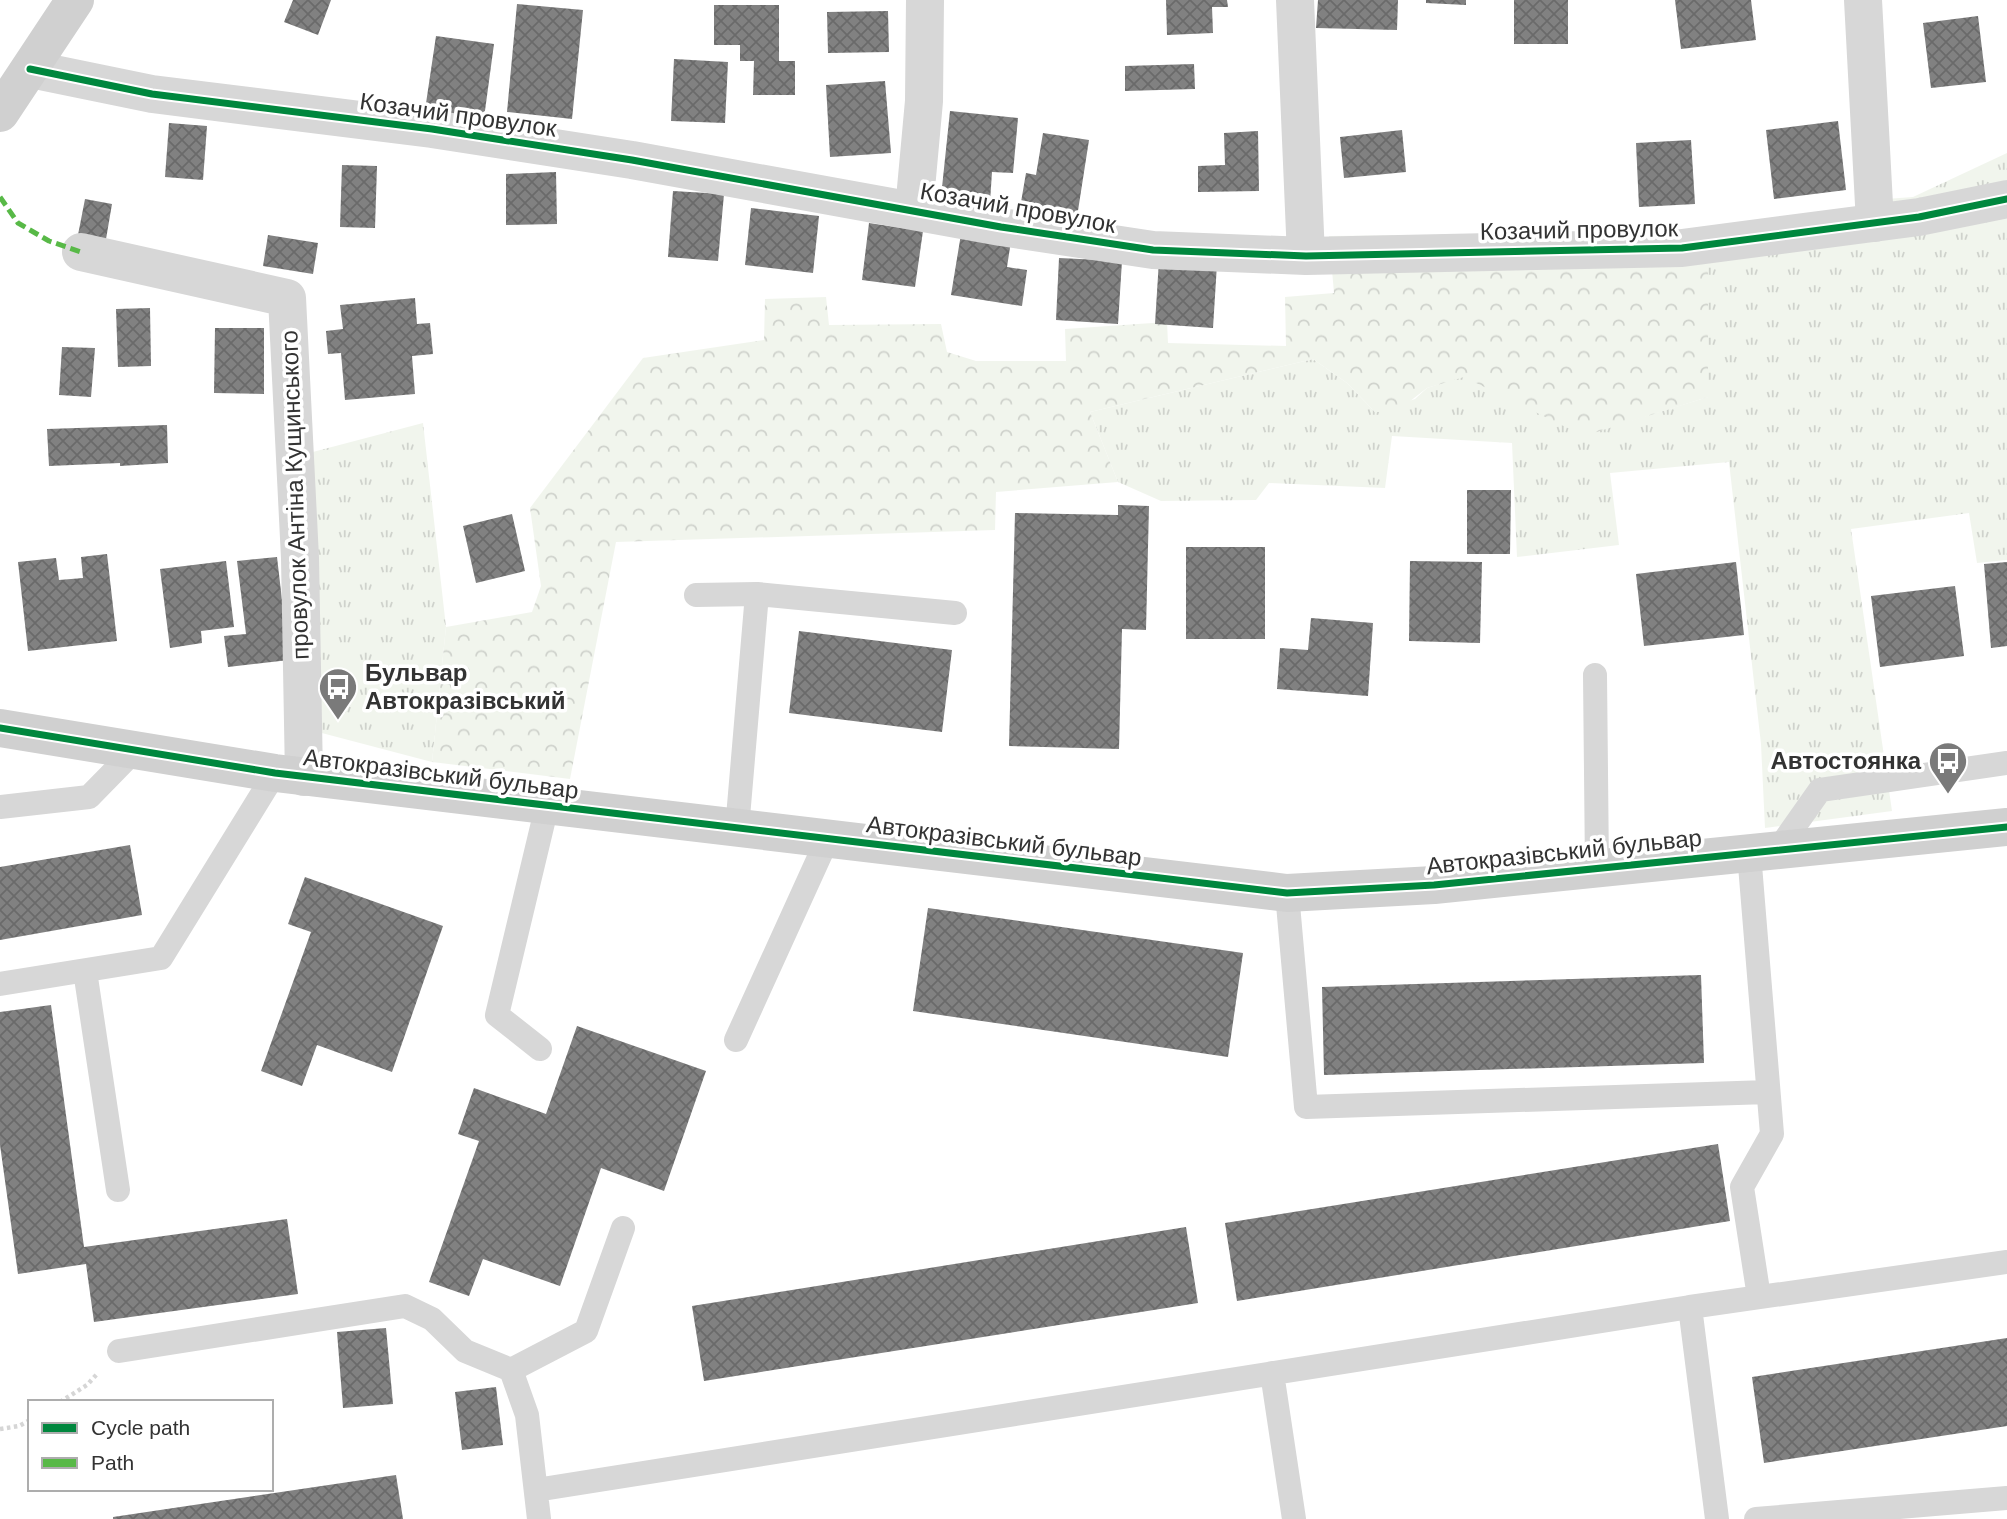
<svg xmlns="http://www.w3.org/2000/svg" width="2007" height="1519" viewBox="0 0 2007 1519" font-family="Arial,sans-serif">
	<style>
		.grass { fill: url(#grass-tufts) }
		.forest { fill: url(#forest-crowns) }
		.building { fill: url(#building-cross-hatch) }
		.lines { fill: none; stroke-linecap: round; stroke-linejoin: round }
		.path { stroke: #d6d6d6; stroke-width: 4.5; stroke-dasharray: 3.5 3.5; stroke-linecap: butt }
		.lane { stroke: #d7d7d7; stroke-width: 24 }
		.street { stroke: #d7d7d7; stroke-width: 38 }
		.secondary { stroke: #d0d0d0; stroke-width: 38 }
		.quiet { stroke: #58b947; stroke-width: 5; stroke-dasharray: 10 5; stroke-linecap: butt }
		.cycleway-casing { stroke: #fff; stroke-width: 11 }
		.cycleway { stroke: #00873e; stroke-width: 7 }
		.labels { text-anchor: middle; stroke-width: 7; stroke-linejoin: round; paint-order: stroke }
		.street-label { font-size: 24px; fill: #333; stroke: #fff }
		.poi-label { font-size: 24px; font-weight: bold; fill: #333; stroke: #fff; text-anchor: start }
	</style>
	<defs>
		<pattern id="grass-tufts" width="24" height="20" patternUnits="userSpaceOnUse" patternTransform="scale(1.75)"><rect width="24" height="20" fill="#f1f5ed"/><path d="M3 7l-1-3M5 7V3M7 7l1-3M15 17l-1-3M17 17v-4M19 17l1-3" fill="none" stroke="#cfd2cc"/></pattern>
		<pattern id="forest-crowns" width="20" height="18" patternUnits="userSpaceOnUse" patternTransform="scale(1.75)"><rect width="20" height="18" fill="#f1f5ed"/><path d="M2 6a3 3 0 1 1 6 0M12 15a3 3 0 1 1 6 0" fill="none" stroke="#cfd2cc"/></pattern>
		<pattern id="building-cross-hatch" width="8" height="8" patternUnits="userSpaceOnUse" patternTransform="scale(1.75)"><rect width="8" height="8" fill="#818181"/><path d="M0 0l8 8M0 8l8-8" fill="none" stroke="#6a6a6a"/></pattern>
	</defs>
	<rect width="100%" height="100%" fill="#fff"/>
	<path class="grass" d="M2007 153V560L1977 563 1969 513 1851 529 1892 811 1765 828 1761 744 1729 462 1610 473 1619 545 1517 557 1512 443 1392 436 1385 488 1269 483 1256 500 1161 501 1118 482 1090 412 1313 359 1347 383 1375 412 1415 399 1427 388 1464 376 1584 435 1708 397V232L1858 218V201L1913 197Z
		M423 423 446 627 432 762 318 732 309 453Z"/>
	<path class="forest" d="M1708 232V397L1584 436 1464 377 1427 388 1396 412H1375L1347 383 1313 359 1090 412 1118 482 996 492 995 530 616 542 570 779 432 762 446 627 532 612 541 586 530 508 643 358 764 340 765 299 826 297 829 325 941 324 947 352 976 361H1066L1065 329 1167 322 1168 343 1286 346 1285 297 1334 293 1329 236Z"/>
	<path class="building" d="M293 0H331L318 35 284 22Z
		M1166 0H1227L1228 7H1212L1213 33 1167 35Z
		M1318 0H1398L1397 30 1316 28Z
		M1426 0H1466V5L1426 3Z
		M1514 0H1568V44H1514Z
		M1675 0H1751L1756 40 1681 49Z
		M517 4 583 10 572 119 507 112Z
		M714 5H779V61H795V95H753L754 61H740V45H714Z
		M888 11 889 52 828 53 827 12Z
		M1978 16 1986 82 1931 88 1923 23Z
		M436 36 494 44 484 118 425 110Z
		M674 59 728 62 725 123 671 121Z
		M1194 64 1195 89 1125 91V66Z
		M885 81 891 153 830 157 826 85Z
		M950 111 1018 118 1013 173 992 172 990 202 941 197Z
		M1838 121 1846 190 1774 199 1766 130Z
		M169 123 207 126 203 180 165 177Z
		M1402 130 1406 172 1344 178 1340 137Z
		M1258 131 1259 191 1198 192V166L1225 165 1224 133Z
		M1043 133 1089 140 1077 217 1020 208 1026 173 1036 175Z
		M1691 140 1695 204 1639 207 1636 143Z
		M342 165 377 166 375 228 340 227Z
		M556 172 557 224 506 225V174Z
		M673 191 724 194 718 261 668 257Z
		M85 199 112 204 105 245 77 240Z
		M751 208 819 216 813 273 745 265Z
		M869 223 923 231 915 287 862 280Z
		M961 234 1011 241 1007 267 1027 270 1022 306 951 295Z
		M268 235 318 243 313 274 263 266Z
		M1059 258 1122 261 1118 324 1056 320Z
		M1159 260 1217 264 1213 328 1155 324Z
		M415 298 417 324 430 323 433 354 412 356 415 394 345 400 341 353 328 354 326 331 343 329 340 305Z
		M150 308 151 366 118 367 116 309Z
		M215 328H264V394L214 393Z
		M62 347 95 348 91 397 59 395Z
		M167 425 168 463 120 466V463L49 466 47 429Z
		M1467 490H1511L1510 554H1467Z
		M1118 505 1149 506 1146 630 1122 629 1119 749 1009 746 1015 513 1118 515Z
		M512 514 525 571 476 583 463 526Z
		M1186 547H1265V639H1186Z
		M107 554 117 641 28 651 18 562 56 558 59 580 83 578 81 557Z
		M277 557 289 660 228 667 224 636 246 634 237 561Z
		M226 561 234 627 201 631 202 643 170 648 160 569Z
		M1410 561 1482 562 1480 643 1409 641Z
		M1736 562 1744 635 1644 646 1636 574Z
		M2007 562V646L1991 648 1984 564Z
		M1955 586 1964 656 1880 667 1871 596Z
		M1311 618 1373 623 1368 696 1277 689 1280 648 1308 650Z
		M799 631 952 650 942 732 789 713Z
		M130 845 142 915 0 940V867Z
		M305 877 443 926 392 1072 317 1045 302 1086 261 1071 311 932 288 924Z
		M928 908 1243 953 1228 1057 913 1011Z
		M1701 975 1704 1063 1324 1075 1322 987Z
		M51 1005 84 1247 287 1219 298 1294 94 1322 86 1264 18 1274 0 1145V1012Z
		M577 1026 706 1071 664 1191 601 1168 560 1286 483 1259 469 1296 429 1282 479 1141 458 1134 474 1088 546 1114Z
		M1718 1144 1730 1221 1237 1301 1225 1223Z
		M1186 1227 1198 1303 704 1381 692 1306Z
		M386 1328 393 1404 343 1408 337 1332Z
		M2007 1338V1426L1764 1463 1752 1377Z
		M496 1387 503 1445 462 1450 455 1392Z
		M396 1475 403 1519H113V1517Z"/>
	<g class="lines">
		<path class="path" d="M60 1402 87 1385 98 1373
			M0 1429 19 1426 30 1420"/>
		<path class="lane" d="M696 595 757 594 955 613
			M1595 675 1597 869
			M0 807 89 797 135 750
			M737 829 757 594
			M1777 851 1820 790 2007 763
			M1749 853 1772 1134 1742 1187 1759 1297
			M1287 893 1306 1107 1768 1092
			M85 971 118 1190
			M0 984 161 958 275 773
			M736 1040 827 840
			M540 1049 497 1015 547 806
			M1690 1307 2007 1262
			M119 1351 405 1306 432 1319 465 1351 511 1370 527 1415 539 1519
			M511 1370 586 1331 623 1228
			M1272 1373 1294 1519
			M536 1490 1690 1307 1717 1519
			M1756 1519 2007 1498"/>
		<path class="street" d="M1295 0 1306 256
			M1863 0 1875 223
			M30 69 152 94 432 129 632 160 1001 227 1153 250 1306 256 1682 248 1919 217 2007 199
			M914 210 924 101 925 0
			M81 252 287 298 300 558 304 777"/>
		<path class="secondary" d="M0 113 75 0
			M0 728 275 773 1287 893 1434 885 2007 827"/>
		<path class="quiet" d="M0 197 18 223 49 241 81 252"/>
		<g class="cycleway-casing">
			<path id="cycleway" d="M30 69 152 94 432 129 632 160 1001 227 1153 250 1306 256 1682 248 1919 217 2007 199
				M0 728 275 773 1287 893 1434 885 2007 827"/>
		</g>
		<use href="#cycleway" class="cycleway"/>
	</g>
	<defs>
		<g id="bus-pin" transform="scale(2.0125)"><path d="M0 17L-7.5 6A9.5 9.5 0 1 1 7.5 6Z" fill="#7a7a7a" stroke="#fff"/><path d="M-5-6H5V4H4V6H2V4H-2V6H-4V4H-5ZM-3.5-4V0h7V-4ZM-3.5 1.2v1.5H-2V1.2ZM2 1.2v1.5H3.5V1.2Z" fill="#fff"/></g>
	</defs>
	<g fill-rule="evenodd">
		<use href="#bus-pin" x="338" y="687"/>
		<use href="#bus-pin" x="1948" y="761"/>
	</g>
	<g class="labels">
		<g class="street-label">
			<text transform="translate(458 115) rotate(8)" y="8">Козачий провулок</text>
			<text transform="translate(1018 208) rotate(10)" y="8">Козачий провулок</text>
			<text transform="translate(1579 230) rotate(-1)" y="8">Козачий провулок</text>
			<text transform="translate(295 495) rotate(-92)" y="8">провулок Антіна Кущинського</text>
			<text transform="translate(441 774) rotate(7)" y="8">Автокразівський бульвар</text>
			<text transform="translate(1004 841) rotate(7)" y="8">Автокразівський бульвар</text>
			<text transform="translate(1564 852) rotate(-6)" y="8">Автокразівський бульвар</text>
		</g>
		<g class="poi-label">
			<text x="365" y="681">Бульвар<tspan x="365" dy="28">Автокразівський</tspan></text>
			<text x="1921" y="769" text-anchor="end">Автостоянка</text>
		</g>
	</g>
	<rect x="28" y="1400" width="245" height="91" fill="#ffffff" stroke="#adadad" stroke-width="2"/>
	<rect x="42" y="1423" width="35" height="10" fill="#00873e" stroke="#adadad" stroke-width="2"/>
	<text x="91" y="1435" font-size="21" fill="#333333">Cycle path</text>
	<rect x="42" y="1458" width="35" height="10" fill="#58b947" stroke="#adadad" stroke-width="2"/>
	<text x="91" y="1470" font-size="21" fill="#333333">Path</text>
</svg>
